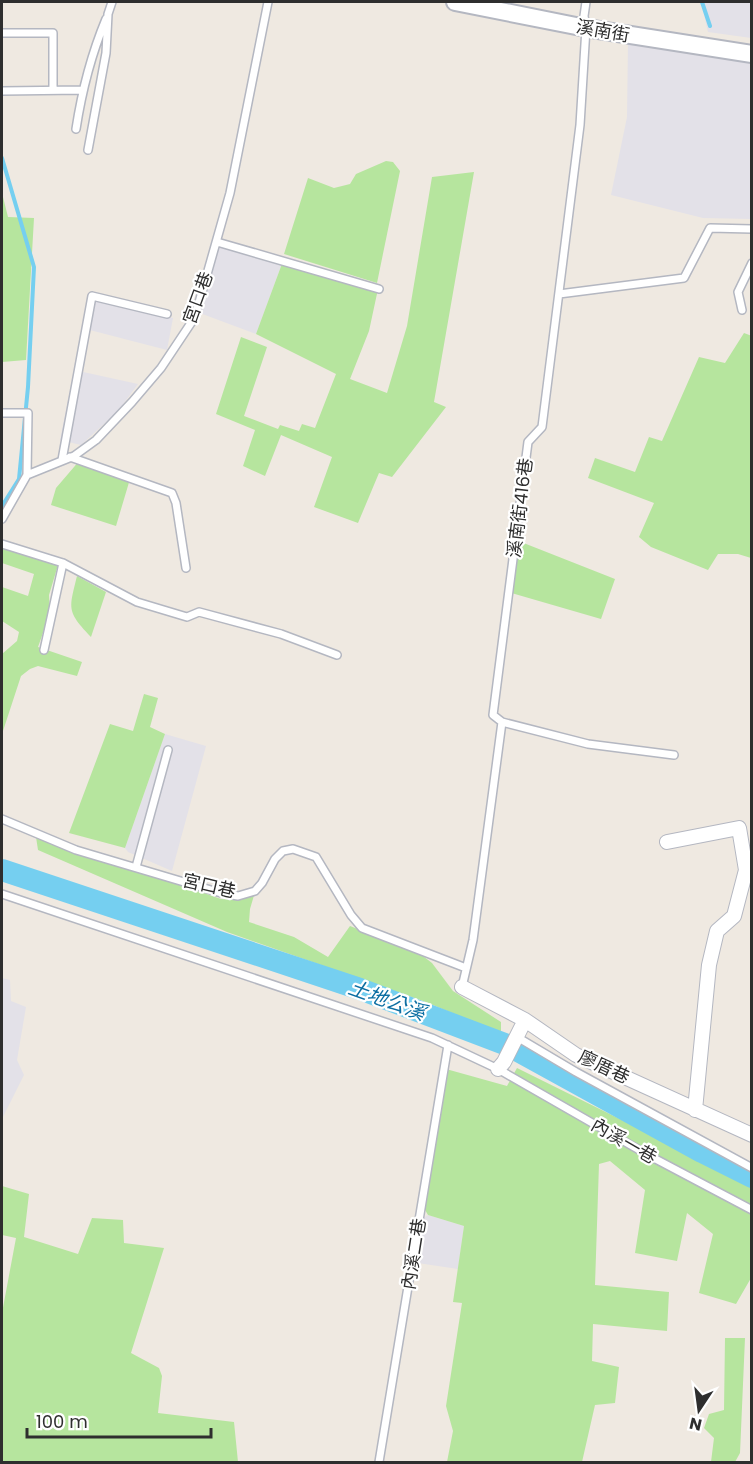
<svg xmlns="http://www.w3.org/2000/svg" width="753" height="1464" viewBox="0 0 753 1464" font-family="Poppins,'Noto Sans TC',sans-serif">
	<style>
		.industrial { fill: #e3e1e8 }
		.green { fill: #b6e59e }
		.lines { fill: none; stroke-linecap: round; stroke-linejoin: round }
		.stream { stroke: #75cff0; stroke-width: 4 }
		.river { stroke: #75cff0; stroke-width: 22 }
		.service-casing { stroke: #b4b7c1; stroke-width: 10 }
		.minor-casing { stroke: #b4b7c1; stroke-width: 16 }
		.tertiary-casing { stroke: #b4b7c1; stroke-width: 20 }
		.service { stroke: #fff; stroke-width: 7 }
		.minor { stroke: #fff; stroke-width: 14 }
		.tertiary { stroke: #fff; stroke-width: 16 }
		.labels { text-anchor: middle; stroke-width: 4.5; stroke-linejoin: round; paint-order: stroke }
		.street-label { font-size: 18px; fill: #2e2e2e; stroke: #fff }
		.water-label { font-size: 20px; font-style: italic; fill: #0d6fa3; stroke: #fff }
	</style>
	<rect width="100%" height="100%" fill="#efe9e1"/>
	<path class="industrial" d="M701 2H751V38L708 32Z
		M628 42 751 58V219L703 218 611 195 627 117Z
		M213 243 283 261 256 334 197 312Z
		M95 299 173 318 167 350 82 328 87 307Z
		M74 370 138 384 118 411 81 445 60 440Z
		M165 734 206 746 172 871 128 852 125 848Z
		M2 978 10 980 11 1001 26 1007 17 1060 24 1075 2 1119Z
		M428 1215 464 1226 458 1269 411 1262 417 1222Z"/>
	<path class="green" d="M386 161 393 162 400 171 377 283 284 254 308 178 334 188 350 184 356 174Z
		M474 172 434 402 446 407 392 477 379 473 358 523 314 507 332 457 281 435 265 476 243 466 255 430 216 414 241 337 267 347 244 416 278 429 280 425 299 431 302 424 315 428 336 374 256 334 283 261 378 289 369 331 350 379 387 393 407 326 432 177Z
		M2 193 8 217 34 218 26 360 2 362Z
		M744 333 752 336 751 558 738 554H718L708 570 651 547 639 537 654 503 588 478 595 458 635 472 649 437 662 441 699 357 725 363Z
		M80 460 130 479 116 526 51 505 56 488Z
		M516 540 615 579 601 619 508 592Z
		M2 543 34 552 58 565 49 595 50 613 38 647 82 662 77 676 38 666 30 669 21 676 2 734V654L17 641 19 632 2 621V587L28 596 34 574 2 563Z
		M77 576 106 592 91 637C66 611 69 609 77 576Z
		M144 694 158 698 150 727 165 734 125 848 69 833 110 724 133 731Z
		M36 837 65 845 221 899 235 900 255 892 250 909 249 922 294 937 328 957 350 926 419 953 432 963 453 991 501 1022V1034L426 1002 227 932 38 850Z
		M517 1068 751 1184V1278L736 1304 699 1293 713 1234 687 1213 677 1261 635 1253 645 1190 610 1161 599 1164 595 1285 669 1292 667 1331 593 1324 592 1361 619 1367 615 1403 595 1405 582 1462H447L453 1431 446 1406 462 1303 453 1302 464 1226 428 1215 421 1203 446 1069 507 1086Z
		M2 1186 29 1194 24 1237 78 1254 92 1218 123 1220 124 1243 164 1248 131 1353 159 1368 162 1376 158 1413 234 1422 238 1462H2V1313L16 1238 2 1235Z
		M725 1338H745L740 1453 735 1462H711L714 1438 704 1428 709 1414 724 1410Z"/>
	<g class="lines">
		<path class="stream" d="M702 2 710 26
			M2 158 34 267 28 387 19 479 2 506"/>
		<path class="river" d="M2 870 360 989 507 1045 702 1152 752 1177"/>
		<g class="service-casing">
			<path id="service" d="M2 33H53V90
				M2 91 82 90
				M76 129C82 90 91 55 106 19
				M88 150 106 53 108 14 112 2
				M217 242 379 289
				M559 294 684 278 710 228 752 229
				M742 310 738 292 752 263
				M2 413H28L27 475
				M70 457 172 493 176 503 186 568
				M62 460 92 296 167 314
				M2 519 27 475 74 456 96 440 132 402 161 368 191 323 198 306 230 193 268 2
				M2 544 63 563 137 602 187 617 199 612 281 634 337 655
				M44 650 63 563
				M502 722 588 744 674 755
				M2 819 76 850 221 893 238 896 255 891 262 883 275 859 283 851 293 849 316 857 351 915 362 928 466 968
				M136 867 168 750
				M2 894 432 1038 498 1069 648 1155 752 1210
				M462 987 473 940 502 722 493 715 528 442 542 427 580 125 586 28 584 16 586 2
				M517 1037 576 1072 752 1168
				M379 1462 448 1045"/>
		</g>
		<g class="minor-casing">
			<path id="minor" d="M667 842 739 828 746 870 734 916 717 931 709 965 695 1110
				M462 987 525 1020 576 1055 752 1135
				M498 1069 504 1062 525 1020"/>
		</g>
		<g class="tertiary-casing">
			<path id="tertiary" d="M455 2 586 28 752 54"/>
		</g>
		<use href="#service" class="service"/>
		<use href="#minor" class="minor"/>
		<use href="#tertiary" class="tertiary"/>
	</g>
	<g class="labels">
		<g class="street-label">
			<text transform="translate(603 31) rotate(10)" y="6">溪南街</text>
			<text transform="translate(198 298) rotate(-70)" y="6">宮口巷</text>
			<text transform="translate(520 508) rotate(-83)" y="6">溪南街416巷</text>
			<text transform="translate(209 886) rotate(13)" y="6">宮口巷</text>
			<text transform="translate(604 1067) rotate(25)" y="6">廖厝巷</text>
			<text transform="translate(624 1141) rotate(30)" y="6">內溪一巷</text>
			<text transform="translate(414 1254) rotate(-81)" y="6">內溪二巷</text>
		</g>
		<g class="water-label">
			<text transform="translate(387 1000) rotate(20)" y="7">土地公溪</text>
		</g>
	</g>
	<rect width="753" height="1464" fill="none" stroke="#2e2e2e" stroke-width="6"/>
	<g transform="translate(699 1410) rotate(193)" stroke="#ffffff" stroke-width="4.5" paint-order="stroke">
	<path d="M0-4.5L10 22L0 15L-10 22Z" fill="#2e2e2e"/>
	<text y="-9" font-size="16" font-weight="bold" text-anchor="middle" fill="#2e2e2e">N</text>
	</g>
	<path d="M27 1428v9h184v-9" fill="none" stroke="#2e2e2e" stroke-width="3"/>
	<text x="36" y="1428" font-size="18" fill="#2e2e2e" stroke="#ffffff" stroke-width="4.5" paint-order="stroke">100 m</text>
</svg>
